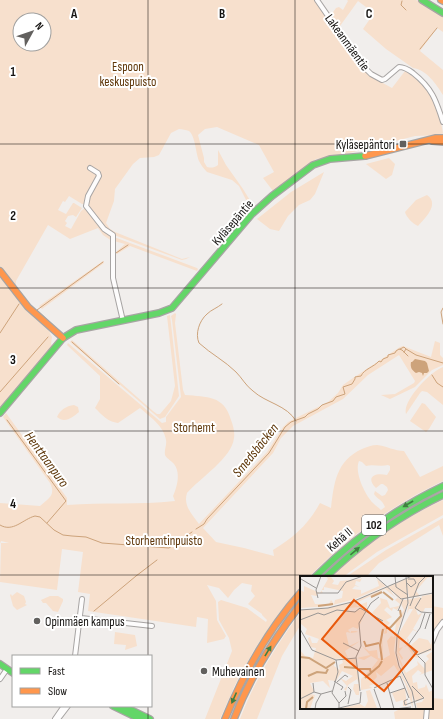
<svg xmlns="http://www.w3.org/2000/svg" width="443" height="719" viewBox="0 0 443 719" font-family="'Sofia Sans Condensed',sans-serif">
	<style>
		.green { fill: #f7e0cd; fill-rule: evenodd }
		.water { fill: #cda37b }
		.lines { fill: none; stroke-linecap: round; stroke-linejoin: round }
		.stream { stroke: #cda37b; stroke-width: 1 }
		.street-casing { stroke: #a7a4a3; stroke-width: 6 }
		.fast-casing { stroke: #a7a4a3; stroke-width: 8 }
		.slow-casing { stroke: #a7a4a3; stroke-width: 8 }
		.street { stroke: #fdfcfc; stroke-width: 4 }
		.fast { stroke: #63d668; stroke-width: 5.5 }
		.slow { stroke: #ff974d; stroke-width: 5.5 }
		.oneway { fill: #407e41 }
		.grid { fill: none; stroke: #151311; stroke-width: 1; stroke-opacity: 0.55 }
		.poi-dot { fill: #62605e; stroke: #fff; stroke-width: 1.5 }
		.labels { text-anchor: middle; stroke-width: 4; stroke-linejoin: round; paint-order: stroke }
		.shield { fill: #fff; stroke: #5b5a58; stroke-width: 1 }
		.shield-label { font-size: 12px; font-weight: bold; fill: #151311 }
		.street-label { font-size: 13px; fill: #151311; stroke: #fff }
		.park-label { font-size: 13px; fill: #5f370a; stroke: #fff }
		.poi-label { font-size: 13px; fill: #151311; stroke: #fff; text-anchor: start }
		.water-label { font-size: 14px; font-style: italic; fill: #5c3507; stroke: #fff }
		.inset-river { fill: none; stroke: #cda37b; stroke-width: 2 }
		.inset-road { fill: none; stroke: #999694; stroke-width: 1 }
		.view { fill: #e8590c; fill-opacity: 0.15; stroke: #e8590c; stroke-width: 2 }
		.inset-edge { fill: none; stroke: #151311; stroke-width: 2 }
		.grid-label { font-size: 13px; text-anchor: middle; font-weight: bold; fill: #151311; stroke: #fff; stroke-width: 4; stroke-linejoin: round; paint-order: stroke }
	</style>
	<rect width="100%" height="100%" fill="#f1eeec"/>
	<path class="green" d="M0 0H315L368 75 392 88 405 71C424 83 432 93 438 114 440 120 442 126 443 133L442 135 415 136 338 156 316 159 302 169 273 191 263 178 274 172 259 145 217 127 205 129 198 135 204 158V162L207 167C211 168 214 168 218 165V150L226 165 243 189 251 202 248 204 239 186 232 180 207 172C204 169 201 165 199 161 196 154 195 135 189 131 186 130 182 129 179 129L171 133 159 155 154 157 140 158 133 164 115 189 114 201 106 223 110 229 115 232 182 259 190 257 186 259 182 260 114 235C107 230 87 210 88 201 88 194 99 181 101 173L100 171 88 167V168L97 173V179L84 204H82L69 196 65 202 63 201 58 210 66 214 73 203H74L82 208 76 217 73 215 68 216 65 221 67 223 65 226 71 229 81 211 85 208 112 236V241L103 235 98 228 70 239 48 225 16 281V285L0 267ZM20 20H44V44H20Z
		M347 0H416L443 16V32L437 28 420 51 443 70V95C436 84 427 70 413 68L386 49 363 29 374 13 358 1 340 26 331 15 336 8 339 7 343 10 348 1Z
		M389 158 395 164 392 175 386 179 366 164Z
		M324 172 315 194 310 200 299 205 288 216 279 231 270 229 257 219 291 192Z
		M427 195C440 204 425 218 418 226 413 224 406 217 405 212L416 200Z
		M114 237 197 268 198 269 197 271 130 246 117 254 116 252 125 244 114 241Z
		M103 261 104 263 42 309 39 306Z
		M0 277 25 309 49 331 52 337 51 344 52 345 50 350 23 381 15 392 0 409Z
		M175 313 176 314 175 323 183 390 185 395C207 397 224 395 231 420 233 425 235 432 234 438 232 458 200 478 187 493 183 506 192 514 199 524L267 452 283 427 288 422 328 402 338 393 343 385 353 378 400 347 403 346 431 357 435 341 440 343V355L443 358V365L432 370 415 387 390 399 381 395 395 394 414 383 415 381 399 355 368 375 343 399 293 426 281 438 273 453 203 528 216 542 244 548 274 556 273 550C294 537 308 525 320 503L331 508C334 483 336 461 362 449 367 447 372 445 377 445 386 446 395 451 404 451L420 477 443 466V481C392 505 348 537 309 577H301V586L276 617 254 650 235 685 220 719H205L232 651 229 638 219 620 218 602 221 600 247 608 266 622 267 620 262 615V614L248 604 255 596 251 591 252 585 242 583 234 590 228 598 219 588 207 585 216 601 217 620 226 636 224 639 207 643 208 619 197 617 196 627 88 611 90 594 78 592 83 552 62 549 57 590 0 582 1 543H9L1 541 0 544V503L40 506C49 498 56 495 50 483L3 417 6 413 37 456 44 461 46 469 67 498V505C103 502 139 505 175 501L173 496C177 487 181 473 174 464 172 461 167 459 165 455 164 450 167 445 166 440 164 426 149 416 140 408L118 423C108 422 102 415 95 408L100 399V376L67 345 68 343 162 423 166 422V417L181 397 172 320 171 316ZM359 461 362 462 366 466C373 464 380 467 388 465L390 466V470L387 475C375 472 365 477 376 488L381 484H383L387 487 388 490 385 495 382 496 375 491 374 494C378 500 382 499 385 507L381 510C378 507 376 506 373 503 365 495 354 472 359 461Z
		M170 315 179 396 165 417 160 419 70 342 72 340 153 411 157 414H160L171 401 175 386 167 316Z
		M443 367V405L427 392 422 391 420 393 406 414C402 401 431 371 443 367Z
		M422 403 425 404 436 417 429 429 426 432 410 421Z
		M74 405 78 407 79 412C73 417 65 424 57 417 60 410 66 406 74 405Z
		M443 489V491C397 512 357 542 321 577H319C337 560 356 542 377 527 398 513 420 501 443 489Z
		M443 500V515L377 552 343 577H332C364 545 402 519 443 500Z
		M443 518V536L439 525 379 563 367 576 369 577H346L386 550Z
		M17 592 24 596 26 602 25 604 27 605 17 610 13 606 10 595 11 594 12 596Z
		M50 596H58L63 599V601L58 612 53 611 46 603H43L41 600Z
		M301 596V599C271 635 249 676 230 719H229C247 675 270 633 301 596Z
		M432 606 443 608V619L438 625 432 638Z
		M301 612V624L282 656 257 719H240C255 680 276 645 301 612Z
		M115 632 135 635 137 646 125 650 126 645 114 644Z
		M432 698 443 699V719H395L394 712 402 708H432Z"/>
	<path class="water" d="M415 359 425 361 427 363 429 371 427 373H424L423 376 422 373 419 372 416 373C412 370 410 368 411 362H412Z"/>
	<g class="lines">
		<path class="stream" d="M402 1 401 5 406 10
			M420 49 437 28
			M116 253 128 245
			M222 304C217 308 211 310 207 314 199 321 195 334 199 343 211 354 225 361 236 372 242 378 246 386 253 391 266 403 287 405 296 421
			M443 308 441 312 443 324
			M56 328 37 310 103 262
			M0 333 19 304
			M72 342 119 384
			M400 349 404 347 406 349
			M404 352 406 349 416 355 443 363
			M432 375 437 383 443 387
			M0 392 48 337
			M7 420 66 501 47 523
			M0 525C13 533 23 519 35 516L40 517 54 530 63 535 72 536 86 537 102 543 169 548 192 532
			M196 529 204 524 207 519 269 453 285 427 291 422 305 417 308 414 318 409 322 405 333 401 336 397 345 394 343 387 352 384 355 379V377L361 376C364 369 374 367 379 361L381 362 383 359 388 357V355L395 353 396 351 399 349 402 350 408 356
			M94 611 136 576 157 560"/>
		<g class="street-casing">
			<path id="street" d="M317 0 362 65 371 74 382 80 385 79 399 67C405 67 409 70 413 73 432 88 436 100 443 122
				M90 168 98 173 99 176 88 196 86 206 104 229 113 235V278L123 321
				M81 618 152 626
				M432 642 437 630 443 622
				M75 656 82 599
				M0 679 7 669
				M55 719 64 706
				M58 719 68 706
				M426 719 427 708"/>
		</g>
		<g class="fast-casing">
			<path id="fast" d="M422 0 443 13
				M0 413 63 338 76 330 159 313 172 308 252 214 272 196 313 165 330 159 365 156
				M315 577C353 539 395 509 443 486
				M326 577C361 543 399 516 443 495
				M0 664 13 673
				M113 706 140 719
				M123 706 150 719"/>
		</g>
		<g class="slow-casing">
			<path id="slow" d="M441 0 443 1
				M432 141 443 142
				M365 156 436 138H443
				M0 271 28 307 63 338
				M225 719C244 672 268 630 301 592
				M234 719C250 677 273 640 301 604"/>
		</g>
		<use href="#street" class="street"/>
		<use href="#fast" class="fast"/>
		<use href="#slow" class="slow"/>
	</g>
	<defs><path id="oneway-solid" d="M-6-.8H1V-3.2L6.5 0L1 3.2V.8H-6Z"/></defs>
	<g class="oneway">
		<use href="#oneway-solid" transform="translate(408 504) rotate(150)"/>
		<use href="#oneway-solid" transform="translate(355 551) rotate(-40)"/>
		<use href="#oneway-solid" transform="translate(268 651) rotate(-59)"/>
		<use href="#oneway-solid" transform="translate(234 698) rotate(114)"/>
	</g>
	<path class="grid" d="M148 0V656M295 0V719M0 144H443M0 288H443M0 431H443M0 575H443M148 706V719"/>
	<g class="poi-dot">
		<rect x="399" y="140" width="8" height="8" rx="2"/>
		<circle cx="37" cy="621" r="4"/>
		<circle cx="204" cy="671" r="4"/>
	</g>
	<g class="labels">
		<rect class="shield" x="362" y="515" width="24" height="20" rx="3"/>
		<g class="shield-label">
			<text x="374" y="529">102</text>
		</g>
		<g class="street-label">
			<text transform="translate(348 42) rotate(54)" y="5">Lakeanmäentie</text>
			<text transform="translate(232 222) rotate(-49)" y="5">Kyläsepäntie</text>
			<text transform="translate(339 539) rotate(-41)" y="5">Kehä II</text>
		</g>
		<g class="park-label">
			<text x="128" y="71">Espoon<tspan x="128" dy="15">keskuspuisto</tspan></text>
			<text x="194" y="432">Storhemt</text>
			<text x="164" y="545">Storhemtinpuisto</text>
		</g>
		<g class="poi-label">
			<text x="395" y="149" text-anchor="end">Kyläsepäntori</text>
			<text x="45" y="626">Opinmäen kampus</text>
			<text x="212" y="676">Muhevainen</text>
		</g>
		<g class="water-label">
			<text transform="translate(255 450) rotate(-51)" y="5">Smedsbäcken</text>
			<text transform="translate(47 459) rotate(54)" y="5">Henttaanpuro</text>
		</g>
	</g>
	<g transform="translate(300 576)">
		<rect width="133" height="133" fill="#f1eeec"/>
		<path d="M26 0H35L31 1 34 5 32 8 38 9 40 5 61 3 63 0 60 6 56 5 55 9 60 11 55 10 52 13 61 14V18L79 10 77 3 86 10 55 23 29 30 0 32V14L4 16V10L20 17 28 3ZM24 11 43 15 42 22 35 24 34 28 31 24 29 28H15L11 19 17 20V18L23 17 21 14H24ZM113 0H133V8L131 1 127 2 116 15 120 20 109 22 106 4 108 23 98 22 88 11 95 21 85 13 56 27 57 30 67 26V33L61 31 48 32 49 36H55L61 32 66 34 58 53 53 51 48 54 51 57V55H56L58 56 51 57 47 56 46 57 49 70 60 65 45 75 48 82 35 83 34 90 40 94 39 89 43 87 42 83H56L60 105 59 119H56L53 113 54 108H59L57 103 48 109 46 115 44 113 47 110 40 102 46 105 53 100 42 95 36 105 28 104 30 112 23 105 10 107 14 115 10 118 15 119 10 133H0V74L5 80 13 82 16 72 10 71 8 62 10 61 12 67H17L19 63 5 58 7 53 0 47V34L24 33 53 26ZM133 18V32H125L123 36 116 34 118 39 122 37 113 53 118 56 113 54 107 62 109 64 108 68 109 71 119 62 128 64 131 69 132 63 133 74 118 79 120 82 114 81 107 70 104 71 107 68V62L105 65 100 63 99 72 103 71 99 76 103 82 102 84 97 76 106 97 118 89 117 85 125 93V87L129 83 126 80 133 75V94L119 99 122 97 118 94 112 100 113 107 117 106 118 113 125 111 126 108 129 116 133 114V133H117L116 127 122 126 125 121 116 126V122L115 126 97 79 98 59 113 33H109L107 38 109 24 96 59 94 74 98 90 112 118 113 133 105 107 94 89 81 100 76 96 77 101 72 106 74 108 69 110 72 112 61 114V103L69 95 58 92 71 93 78 84 71 80 64 84 57 82 70 79 62 70 69 75 77 74 78 82 82 83 81 56 86 48 72 37 81 27 80 22 87 24 90 32 99 30 100 28 95 24 97 22 106 24 120 21 121 23 122 20ZM101 28 104 34 98 43 91 50H87L90 47 86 44 92 41 84 34 87 31 92 35 93 32 97 34ZM96 48 94 61 91 60 87 65 90 79 83 83 82 54H85L84 58 87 57V54ZM105 112 107 130H103V124L96 126 92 117ZM70 114 77 132 80 133 42 132 60 128 65 131 68 125 66 115Z" fill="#f7e0cd" fill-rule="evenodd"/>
		<path class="inset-river" d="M83 16 93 24M71 21 82 16M18 30 33 28M86 52H90L101 40 100 34M64 65 66 70 79 67M0 81 9 82 26 92 35 86M82 84 80 69 83 53M44 91 56 92M59 93H70L71 97M8 100 17 96 26 97 28 93M65 102 79 90 82 85M6 133 7 126 13 121"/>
		<path class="inset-road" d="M75 0 101 23 133 17M95 0 96 11 108 19M106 0 108 27 97 61 96 77 99 90 112 115 116 133M1 3 16 12M107 7 111 11 116 7 114 3H108M17 17H38L46 6 63 0M18 22 16 14 21 0M121 22 115 32 121 36 133 37M110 30 119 7 126 0M0 34 28 32 52 26 112 0M98 35 103 23M125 37 120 52 108 69 117 79 131 73M0 44 18 37 24 39 37 34 55 36 60 32 83 45M0 53 12 74 36 84 56 82M125 53 130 38M43 67 59 75M118 80 125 87V99L133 113M36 84 38 96 32 117 39 127V132M34 105 43 111 41 114M37 106 45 99 48 101M13 107 14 116 21 118M87 107 94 133M48 111 51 114 48 128M74 112 100 100 109 122M74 113 81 133M60 115 56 81 61 70 59 47 71 27 79 21M90 117 105 112M0 123 14 116M108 123 104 125 105 129 124 122 112 110M39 127 46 120 45 115M15 133 16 127 21 118 32 115M35 133 60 127 61 116M95 133 111 131"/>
		<path class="view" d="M54 24 117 76 84 115 22 63Z"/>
		<rect width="133" height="133" class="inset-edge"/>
	</g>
	<g class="grid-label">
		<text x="74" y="18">A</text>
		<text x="222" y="18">B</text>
		<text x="369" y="18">C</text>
		<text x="13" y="76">1</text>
		<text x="13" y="220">2</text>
		<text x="13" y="364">3</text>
		<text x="13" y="508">4</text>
	</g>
	<rect x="12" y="655" width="140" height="52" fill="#ffffff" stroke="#a1a1a0"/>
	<rect x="20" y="668" width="20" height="6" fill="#63d668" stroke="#a1a1a0"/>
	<text x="48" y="675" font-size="12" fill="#151311">Fast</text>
	<rect x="20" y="688" width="20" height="6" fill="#ff974d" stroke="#a1a1a0"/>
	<text x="48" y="695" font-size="12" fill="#151311">Slow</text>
	<g transform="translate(32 32) rotate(50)"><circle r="19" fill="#ffffff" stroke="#a1a1a0"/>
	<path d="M0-3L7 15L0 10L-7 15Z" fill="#62605e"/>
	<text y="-6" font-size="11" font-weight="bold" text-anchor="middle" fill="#151311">N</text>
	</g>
</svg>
